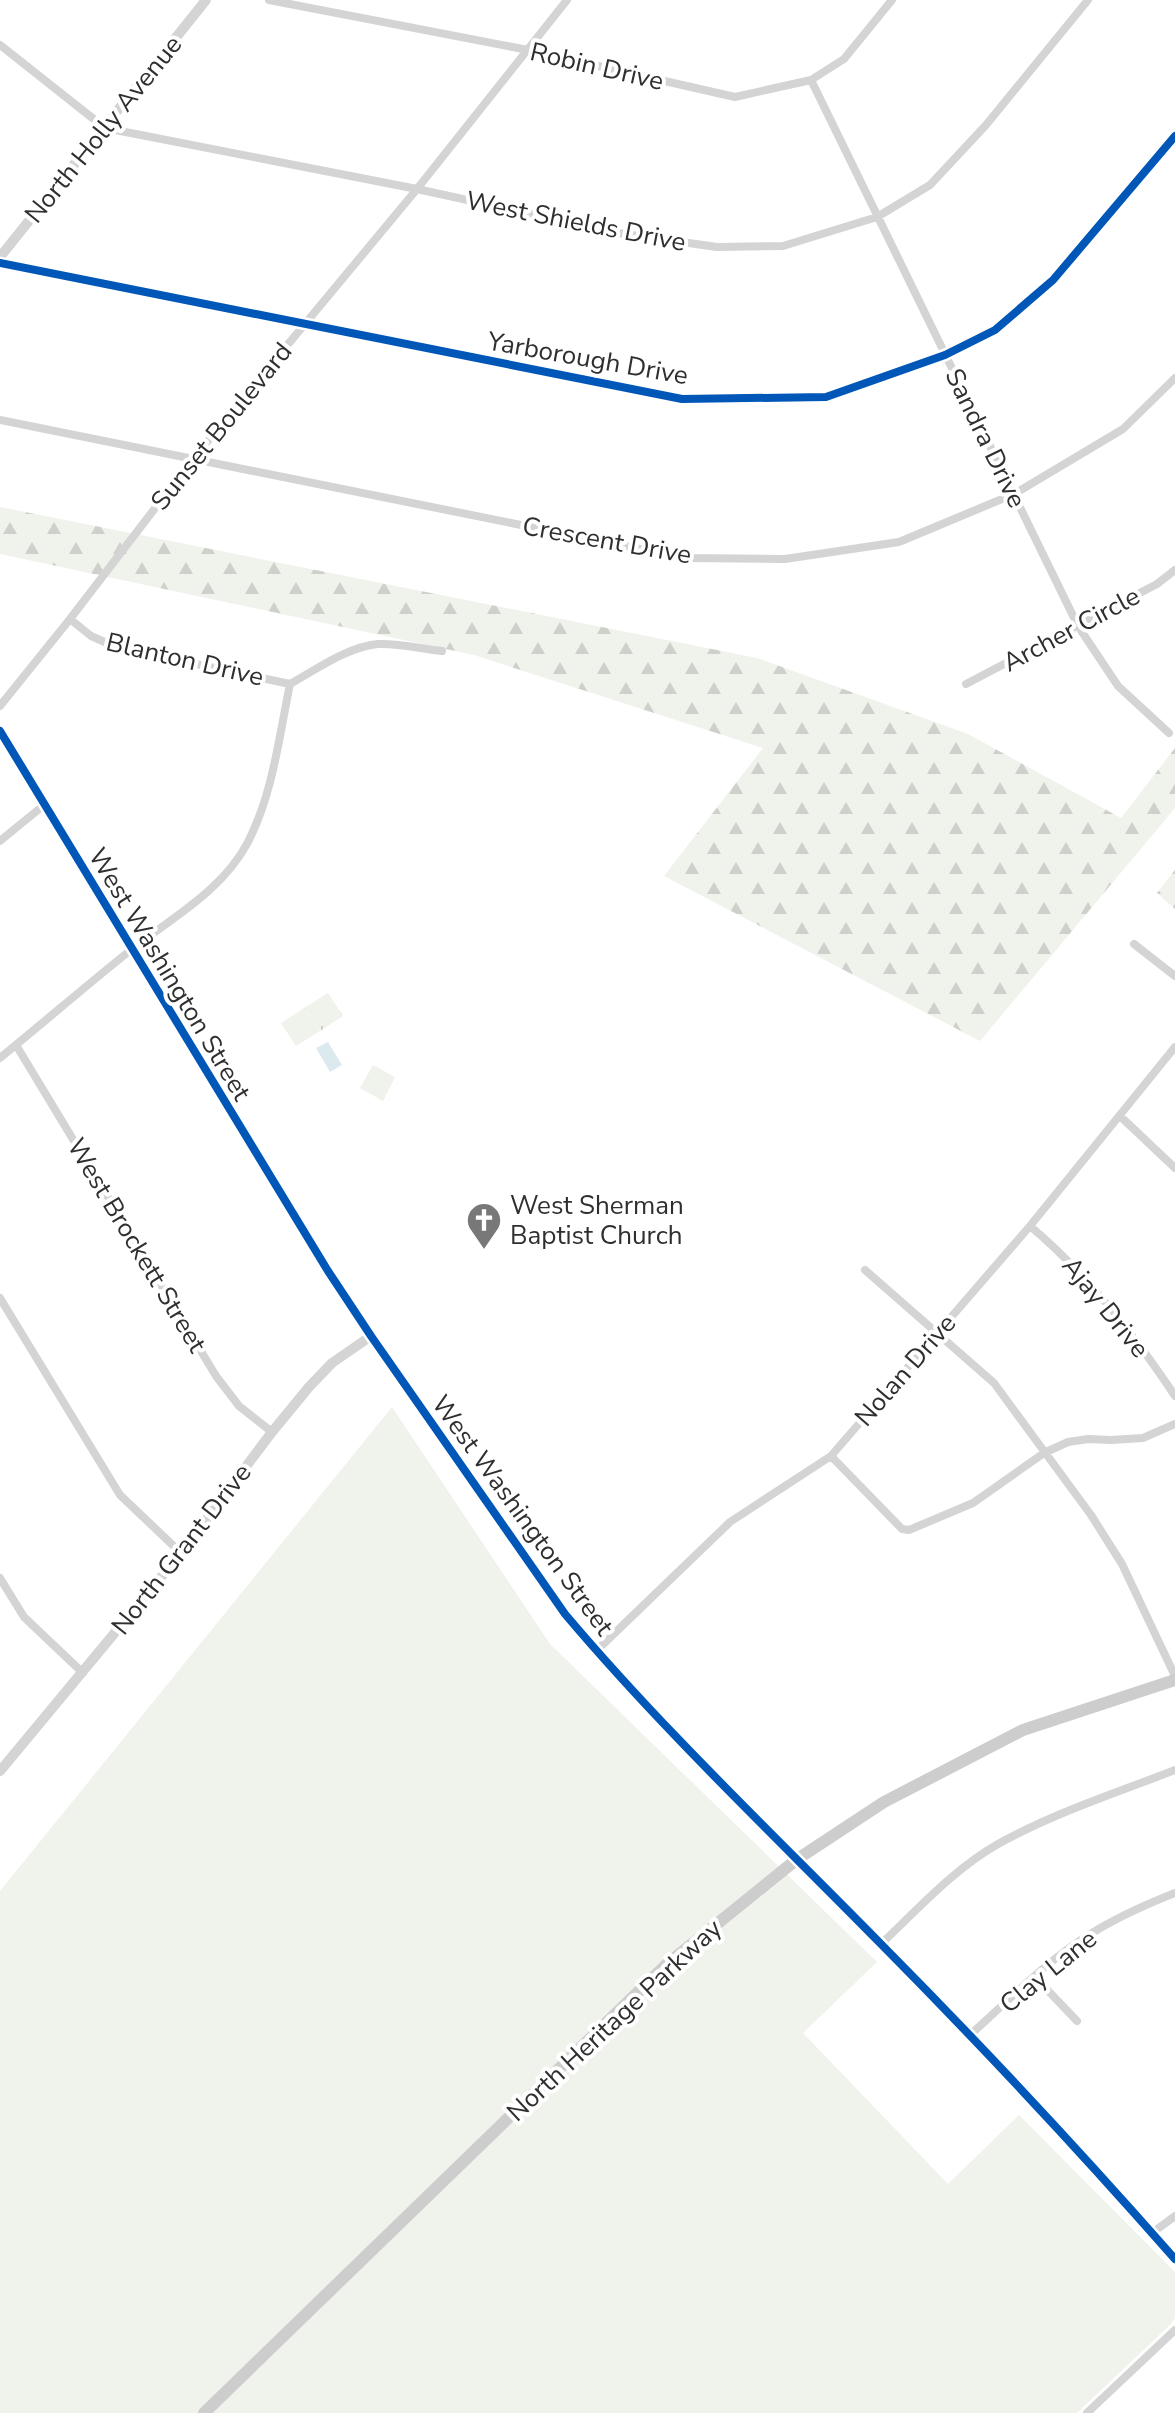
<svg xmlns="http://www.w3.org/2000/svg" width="1175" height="2413" viewBox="0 0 1175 2413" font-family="'Nunito Sans',sans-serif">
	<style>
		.grass { fill: #f0f2ec }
		.forest { fill: url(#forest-firs) }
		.park { fill: url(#park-tufts) }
		.water { fill: #dce9ef }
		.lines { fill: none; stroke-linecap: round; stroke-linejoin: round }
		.minor { stroke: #d4d4d4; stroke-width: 8 }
		.tertiary { stroke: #d4d4d4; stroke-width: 10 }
		.secondary { stroke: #cdcdcd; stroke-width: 12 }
		.cycleway-casing { stroke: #fff; stroke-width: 13 }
		.cycleway { stroke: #0057b8; stroke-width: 8 }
		.labels { text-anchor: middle; stroke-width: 8; stroke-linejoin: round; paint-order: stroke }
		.street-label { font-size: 26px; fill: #2f2f2f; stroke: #fff }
		.poi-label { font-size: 26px; fill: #2f2f2f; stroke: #fff; text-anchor: start }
	</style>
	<defs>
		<pattern id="forest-firs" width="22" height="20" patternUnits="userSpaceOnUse" patternTransform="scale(2)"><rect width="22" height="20" fill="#f0f2ec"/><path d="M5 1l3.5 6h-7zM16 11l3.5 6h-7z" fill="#ced0cb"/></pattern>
		<pattern id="park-tufts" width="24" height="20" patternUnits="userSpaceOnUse" patternTransform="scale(2)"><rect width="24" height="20" fill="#f0f2ec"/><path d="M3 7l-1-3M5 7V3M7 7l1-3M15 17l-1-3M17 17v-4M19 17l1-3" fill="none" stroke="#ced0cb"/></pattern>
	</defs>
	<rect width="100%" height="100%" fill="#fff"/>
	<path class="grass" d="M304 1008 320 1031 296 1046 281 1023Z
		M373 1065 395 1077 383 1101 360 1088Z
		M392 1407 550 1644 877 1962 803 2033 948 2184 1019 2115 1175 2272V2318L1171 2324 1077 2413H0V1891Z"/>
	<path class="forest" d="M0 507 757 658 968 734 1121 818 1175 748V808L980 1041 664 876 763 748 474 655 0 554Z
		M1175 870V909L1157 893Z"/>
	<path class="park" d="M328 993 343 1016 320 1031 304 1008Z"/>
	<path class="water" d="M328 1042 342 1065 330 1072 316 1048Z"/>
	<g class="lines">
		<path class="minor" d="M269 0 528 50 735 97 811 80 844 59 892 0
			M0 45 105 128 417 189 618 233 717 247 783 246 877 217 930 185 986 125 1088 0
			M811 80 1078 626 1118 686 1169 733
			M0 263 682 399 826 397 945 355 995 330 1053 280 1175 136
			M0 420 685 558 785 559 899 542 1014 494 1123 429 1175 378
			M70 619 91 636 116 647 290 684
			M290 684C317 669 347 647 378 644 399 643 422 649 442 651
			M966 684 1157 584 1175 570
			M0 706 70 619 192 460 417 189 567 0
			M0 841 44 805
			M1134 944 1175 976
			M16 1045 216 1376 239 1406 272 1432
			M0 1058C44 1022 87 985 132 949 173 917 223 890 248 842 273 793 279 737 290 684
			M1120 1116 1175 1168
			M1030 1226C1088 1275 1133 1333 1175 1396
			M865 1270 994 1383 1091 1515 1122 1564 1175 1676
			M0 1298 120 1495 181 1553
			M831 1456 902 1529 909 1530 973 1503 1044 1453 1068 1442 1088 1439 1111 1440 1143 1438 1175 1424
			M0 1578 24 1617 83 1673
			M596 1651 730 1522 831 1456 1030 1226 1175 1047
			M881 1944C918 1909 954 1869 998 1844 1054 1813 1116 1793 1175 1770
			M1035 1977 1077 2021
			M969 2036C1008 2001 1047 1960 1092 1933 1118 1917 1147 1904 1175 1893
			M1152 2233 1175 2216
			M1087 2413 1175 2330"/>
		<path class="tertiary" d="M0 257 206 0
			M0 731 328 1271 371 1336 565 1614C663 1730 774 1835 880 1943 981 2045 1080 2151 1175 2259
			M0 1771 181 1553 272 1432 309 1387 332 1363 371 1336"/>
		<path class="secondary" d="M204 2413 666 1965 796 1860 884 1802 1023 1730 1175 1680"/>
		<g class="cycleway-casing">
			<path id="cycleway" d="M0 263 682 399 826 397 945 355 995 330 1053 280 1175 136
				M0 731 328 1271 371 1336 565 1614C663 1730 774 1835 880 1943 981 2045 1080 2151 1175 2259"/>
		</g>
		<use href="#cycleway" class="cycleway"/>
	</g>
	<defs>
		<g id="church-pin" transform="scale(1.8)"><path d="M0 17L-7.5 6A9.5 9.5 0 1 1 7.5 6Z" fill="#787878" stroke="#fff"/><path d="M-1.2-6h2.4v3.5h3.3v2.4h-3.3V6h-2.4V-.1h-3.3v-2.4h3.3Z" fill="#fff"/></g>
	</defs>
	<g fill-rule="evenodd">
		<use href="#church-pin" x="484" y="1220"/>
	</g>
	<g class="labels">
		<g class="street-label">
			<text transform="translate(597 66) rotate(13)" y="9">Robin Drive</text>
			<text transform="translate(103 129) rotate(-51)" y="9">North Holly Avenue</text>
			<text transform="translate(576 221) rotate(11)" y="9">West Shields Drive</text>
			<text transform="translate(588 358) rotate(10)" y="9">Yarborough Drive</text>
			<text transform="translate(221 426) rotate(-51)" y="9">Sunset Boulevard</text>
			<text transform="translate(986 438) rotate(64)" y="9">Sandra Drive</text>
			<text transform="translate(607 540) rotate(10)" y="9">Crescent Drive</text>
			<text transform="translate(1071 629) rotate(-28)" y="9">Archer Circle</text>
			<text transform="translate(185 659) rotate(13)" y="9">Blanton Drive</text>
			<text transform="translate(170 974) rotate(59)" y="9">West Washington Street</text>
			<text transform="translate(137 1245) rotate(59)" y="9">West Brockett Street</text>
			<text transform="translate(1106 1307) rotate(51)" y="9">Ajay Drive</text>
			<text transform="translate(905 1370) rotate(-49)" y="9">Nolan Drive</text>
			<text transform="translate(523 1515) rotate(54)" y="9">West Washington Street</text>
			<text transform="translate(181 1549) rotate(-52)" y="9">North Grant Drive</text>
			<text transform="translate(1048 1971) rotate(-39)" y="9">Clay Lane</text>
			<text transform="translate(614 2020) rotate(-43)" y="9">North Heritage Parkway</text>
		</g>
		<g class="poi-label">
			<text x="510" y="1214">West Sherman<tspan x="510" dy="30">Baptist Church</tspan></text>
		</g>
	</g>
</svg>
